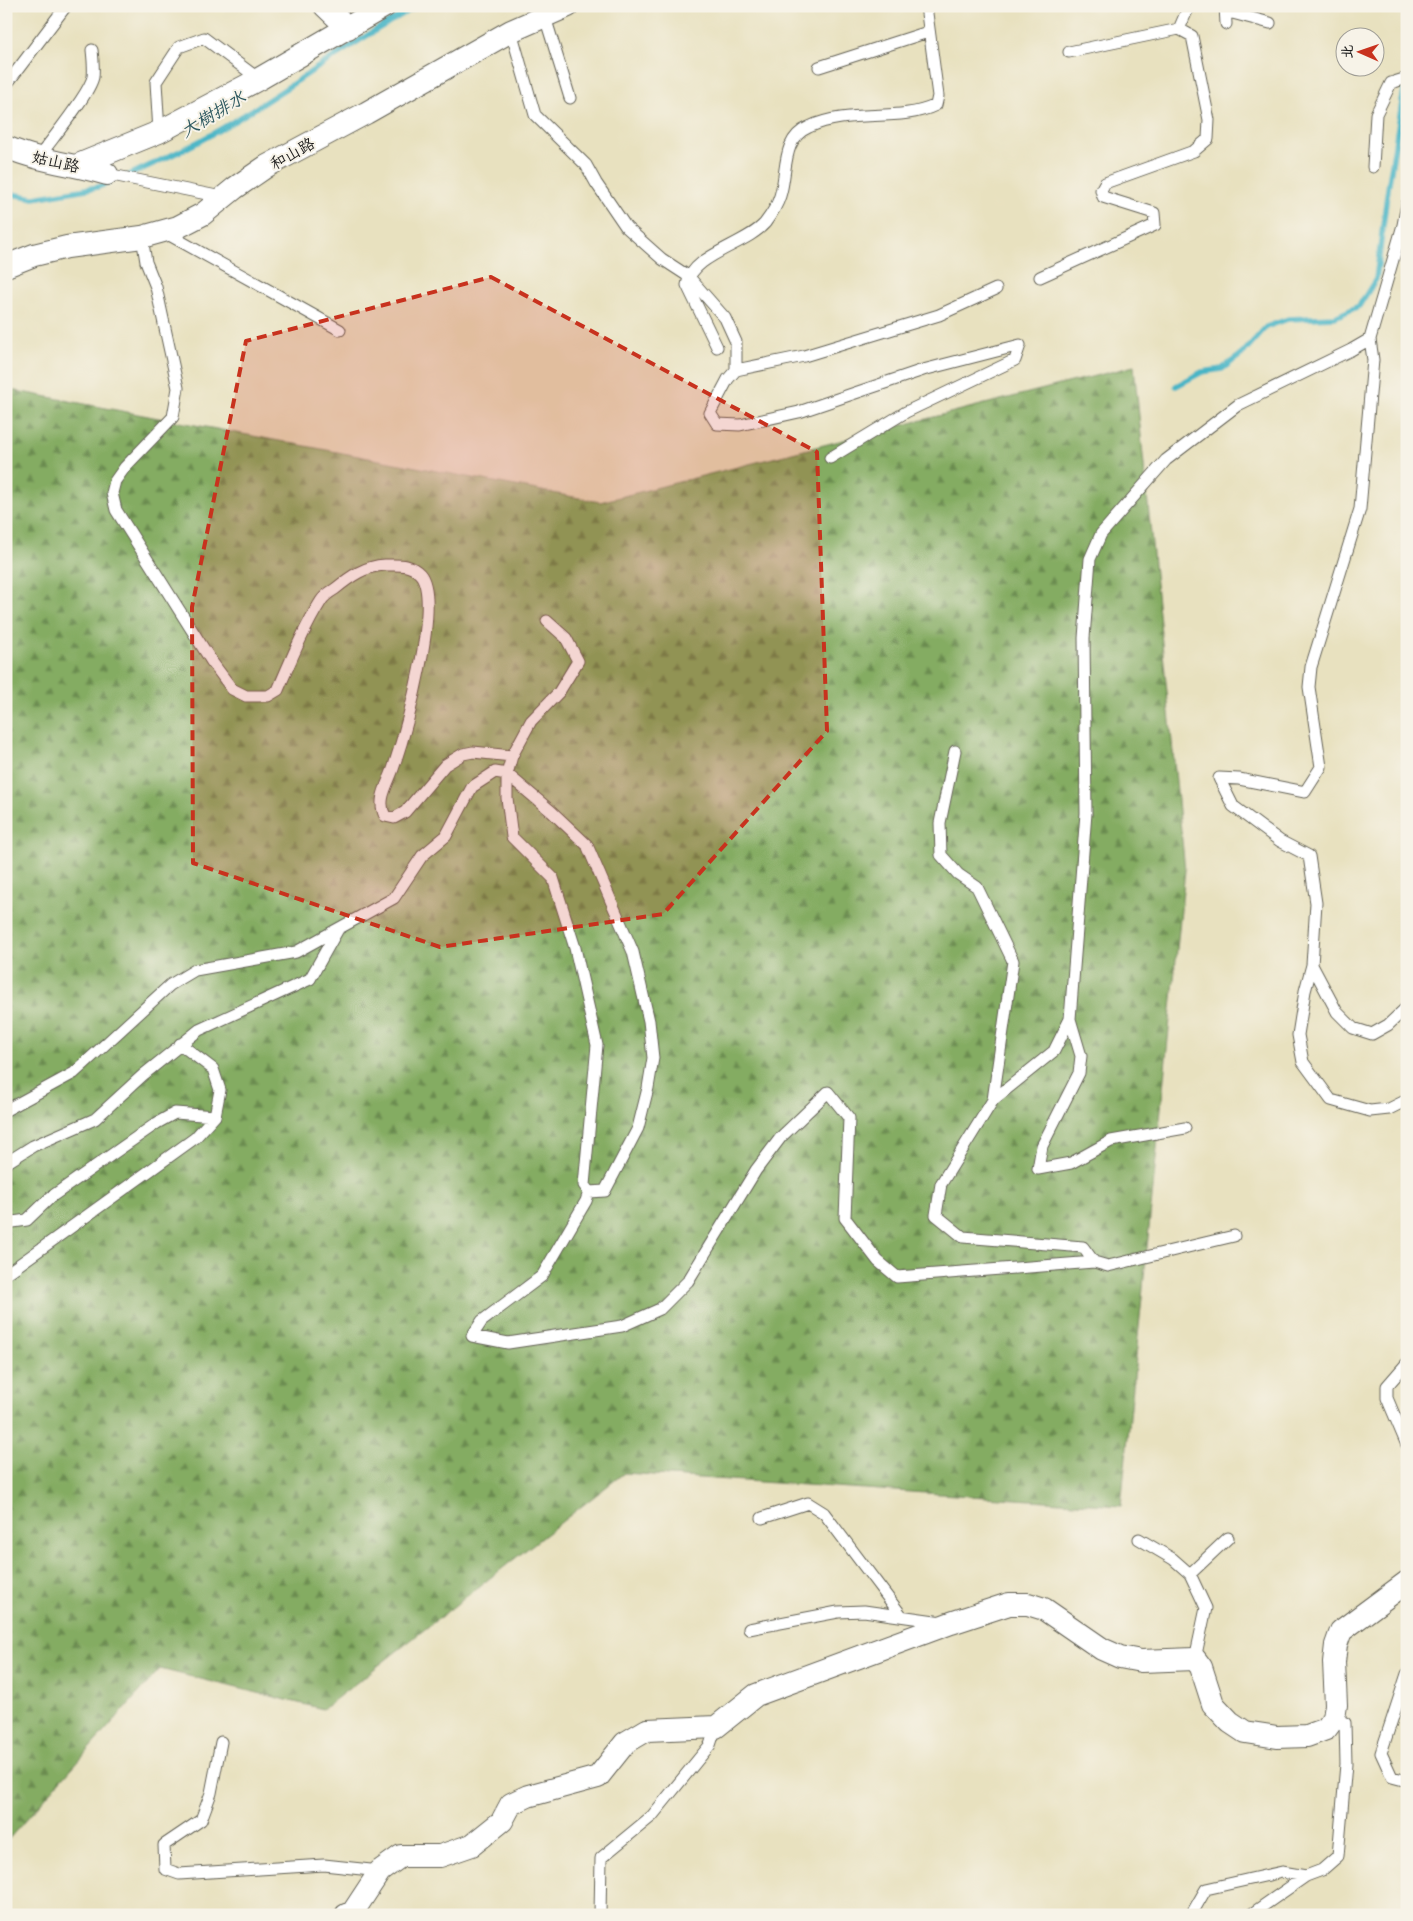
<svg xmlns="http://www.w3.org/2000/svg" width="1413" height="1921" viewBox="0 0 1413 1921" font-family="Delius,'LXGW WenKai TC',sans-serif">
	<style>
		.forest { fill: url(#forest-firs); stroke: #50643f }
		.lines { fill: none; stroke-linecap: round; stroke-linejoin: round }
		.stream { stroke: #49b5c6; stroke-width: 5.5 }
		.lane-casing { stroke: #636155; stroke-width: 13 }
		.street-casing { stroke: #636155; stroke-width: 24 }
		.lane { stroke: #fff; stroke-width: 11 }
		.street { stroke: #fff; stroke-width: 22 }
		.marked { fill: #c8321e; fill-opacity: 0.2; stroke: #c8321e; stroke-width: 4; stroke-dasharray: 10 6; stroke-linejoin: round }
		.labels { text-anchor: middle; stroke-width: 4; stroke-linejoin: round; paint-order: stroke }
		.street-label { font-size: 16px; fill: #1c1c1c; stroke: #f7f3e8 }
		.water-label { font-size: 18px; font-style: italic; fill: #2e5960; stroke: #f7f3e8 }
	</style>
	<defs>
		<pattern id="forest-firs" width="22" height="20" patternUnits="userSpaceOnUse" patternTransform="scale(1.25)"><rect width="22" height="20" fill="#84ac62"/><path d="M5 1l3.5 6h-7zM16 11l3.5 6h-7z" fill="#6b8b50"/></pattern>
	</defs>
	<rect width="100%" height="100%" fill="#f7f3e8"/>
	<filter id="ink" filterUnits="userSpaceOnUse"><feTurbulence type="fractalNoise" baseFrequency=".02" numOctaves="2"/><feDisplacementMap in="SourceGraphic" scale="10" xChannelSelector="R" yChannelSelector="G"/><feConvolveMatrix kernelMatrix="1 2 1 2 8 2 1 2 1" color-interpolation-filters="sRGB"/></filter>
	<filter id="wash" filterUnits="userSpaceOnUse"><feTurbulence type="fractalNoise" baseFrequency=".0096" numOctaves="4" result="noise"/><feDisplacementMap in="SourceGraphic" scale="20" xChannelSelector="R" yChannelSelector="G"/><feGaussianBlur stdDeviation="1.12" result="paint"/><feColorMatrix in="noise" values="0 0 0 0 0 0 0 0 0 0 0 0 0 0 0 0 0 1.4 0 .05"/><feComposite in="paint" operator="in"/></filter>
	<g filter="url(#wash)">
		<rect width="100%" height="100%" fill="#e8e1bf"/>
		<path class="forest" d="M1134 366 1185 870 1121 1506 624 1473 323 1709 160 1669 6 1842V389L600 502Z"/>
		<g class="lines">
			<path class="stream" d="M125 177C148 166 171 156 194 144 271 103 340 48 417 6
				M6 193 34 198 98 187 109 183
				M1176 386 1202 372 1222 369 1242 354 1266 327 1288 319 1335 317 1359 306 1376 279 1387 195 1406 78"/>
		</g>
	</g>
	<g filter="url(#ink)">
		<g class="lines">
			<g class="lane-casing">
				<path id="lane" d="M1225 6 1226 24
					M1225 11 1270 23
					M545 17 570 98
					M1179 29 1189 6
					M511 31 535 115 586 165 596 183 626 227 662 259 688 276 725 318 736 342V370L728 379 710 413 717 424 740 425 799 412 923 370 1020 345 1015 360 906 412 830 458
					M819 67 928 32
					M6 85 66 6
					M159 132 156 82 179 47 204 38 259 79
					M39 157C51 140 89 95 93 77 94 68 93 59 92 50
					M1373 167 1376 114 1391 83 1407 78
					M107 174 222 197
					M164 232 340 330
					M142 237 146 262 156 287 178 388 173 417 125 467 115 481 112 493 116 510 212 662 232 689 246 696H268L278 690C291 660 304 628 321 601 324 596 330 592 335 589 351 576 365 566 385 565 398 565 410 563 420 574 443 600 405 733 394 766 389 783 376 799 385 816L394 818 405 812 445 765 463 754 473 752 512 756
					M1040 277 1155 225 1154 213 1103 197 1101 190 1105 183 1194 151 1208 139 1209 120 1192 36 1179 29 1069 52
					M1370 339 1403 225 1407 204
					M717 347 687 285C691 255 746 245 765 223 771 215 777 206 780 196 788 171 781 139 809 127 849 108 899 123 936 105L938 96 926 6
					M736 370 804 356 939 315 996 289
					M547 621 566 638 578 661 559 692 531 721 512 756 507 774V798L512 837 553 878 575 948 597 1045 584 1185 589 1192
					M955 751 940 823 941 855 958 874 977 887 1013 961 993 1100
					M1312 965 1305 991 1298 1035 1303 1062 1331 1100 1370 1111 1389 1109 1407 1100
					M1070 1019 1086 813 1084 638 1090 559 1101 534 1166 460 1238 405 1351 350 1370 339 1373 360 1360 509 1311 667 1309 687 1321 767 1305 792 1239 779 1219 778 1233 806 1280 841 1309 856 1316 903 1312 965 1337 1012 1353 1028 1372 1034 1388 1025 1407 1007
					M180 1044 213 1069 220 1090 215 1116
					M6 1110 74 1073 170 985 195 970 296 952 394 898 422 856 446 836 472 787 495 772 507 774 552 812 587 845 633 952 649 1021 653 1058 648 1088 638 1128 605 1191 589 1192 586 1201 542 1276 482 1321 472 1336 508 1343 622 1326 660 1309 688 1281 756 1170 781 1137 828 1092 849 1118 845 1218 878 1261 897 1277 1094 1262 1083 1247 963 1237 936 1215 941 1184 993 1100 1054 1051 1070 1019 1081 1056 1079 1073 1042 1146 1038 1169 1071 1163 1111 1141 1185 1128
					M6 1163 33 1146 95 1119 143 1075 199 1030 310 979 337 931
					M6 1223 27 1220 51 1197 157 1123 175 1113 215 1116 195 1138 6 1274
					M1094 1262 1108 1266 1234 1236
					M1407 1363 1387 1386V1398L1407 1445
					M762 1518 808 1503 824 1513 901 1615
					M1139 1539 1173 1559 1190 1574 1206 1608 1195 1659
					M1190 1574 1228 1538
					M749 1629 838 1612 864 1611 942 1622
					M1407 1674 1381 1753 1392 1777 1407 1781
					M221 1742 211 1793 201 1820 164 1845 165 1869 179 1874 324 1865 380 1871
					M600 1915 601 1858 652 1816 710 1745 716 1727
					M1191 1915 1206 1889 1282 1872 1306 1876
					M1250 1915 1306 1876 1322 1870 1338 1856 1346 1764 1345 1723 1334 1718"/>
			</g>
			<g class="street-casing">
				<path id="street" d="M325 6 348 28
					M6 147C38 161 73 164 107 174
					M78 165 159 132 259 79 385 6
					M6 266 34 255 67 247 142 237 178 227 203 214 235 188 267 166 366 113 511 31 568 6
					M346 1915 353 1912 380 1871 401 1856H440L472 1845 502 1821 511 1804 528 1796 598 1777 625 1743 647 1730 716 1727 756 1695 951 1623 1009 1604H1028L1044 1609 1102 1649 1120 1657 1141 1661 1195 1659 1201 1667 1213 1704 1230 1722 1245 1732 1277 1737 1307 1736 1326 1729 1334 1718 1336 1705 1334 1662 1336 1645 1341 1631 1407 1582"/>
			</g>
			<use href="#lane" class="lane"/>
			<use href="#street" class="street"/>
		</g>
	</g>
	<path class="marked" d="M491 277 817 452 827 731 663 914 440 947 193 863 192 607 246 341Z"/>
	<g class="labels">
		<g class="street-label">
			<text transform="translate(292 153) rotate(-29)" y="6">和山路</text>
			<text transform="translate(56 161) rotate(13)" y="6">姑山路</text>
		</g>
		<g class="water-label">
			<text transform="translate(213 114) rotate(-31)" y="6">大樹排水</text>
		</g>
	</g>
	<rect width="1413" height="1921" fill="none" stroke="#f7f3e8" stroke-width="25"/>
	<g transform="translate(1360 52) rotate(272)"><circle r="24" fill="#f7f3e8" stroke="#9f9d96"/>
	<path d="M0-4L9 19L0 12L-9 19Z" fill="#c8321e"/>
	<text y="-8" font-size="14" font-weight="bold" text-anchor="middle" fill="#1c1c1c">北</text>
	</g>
</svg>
